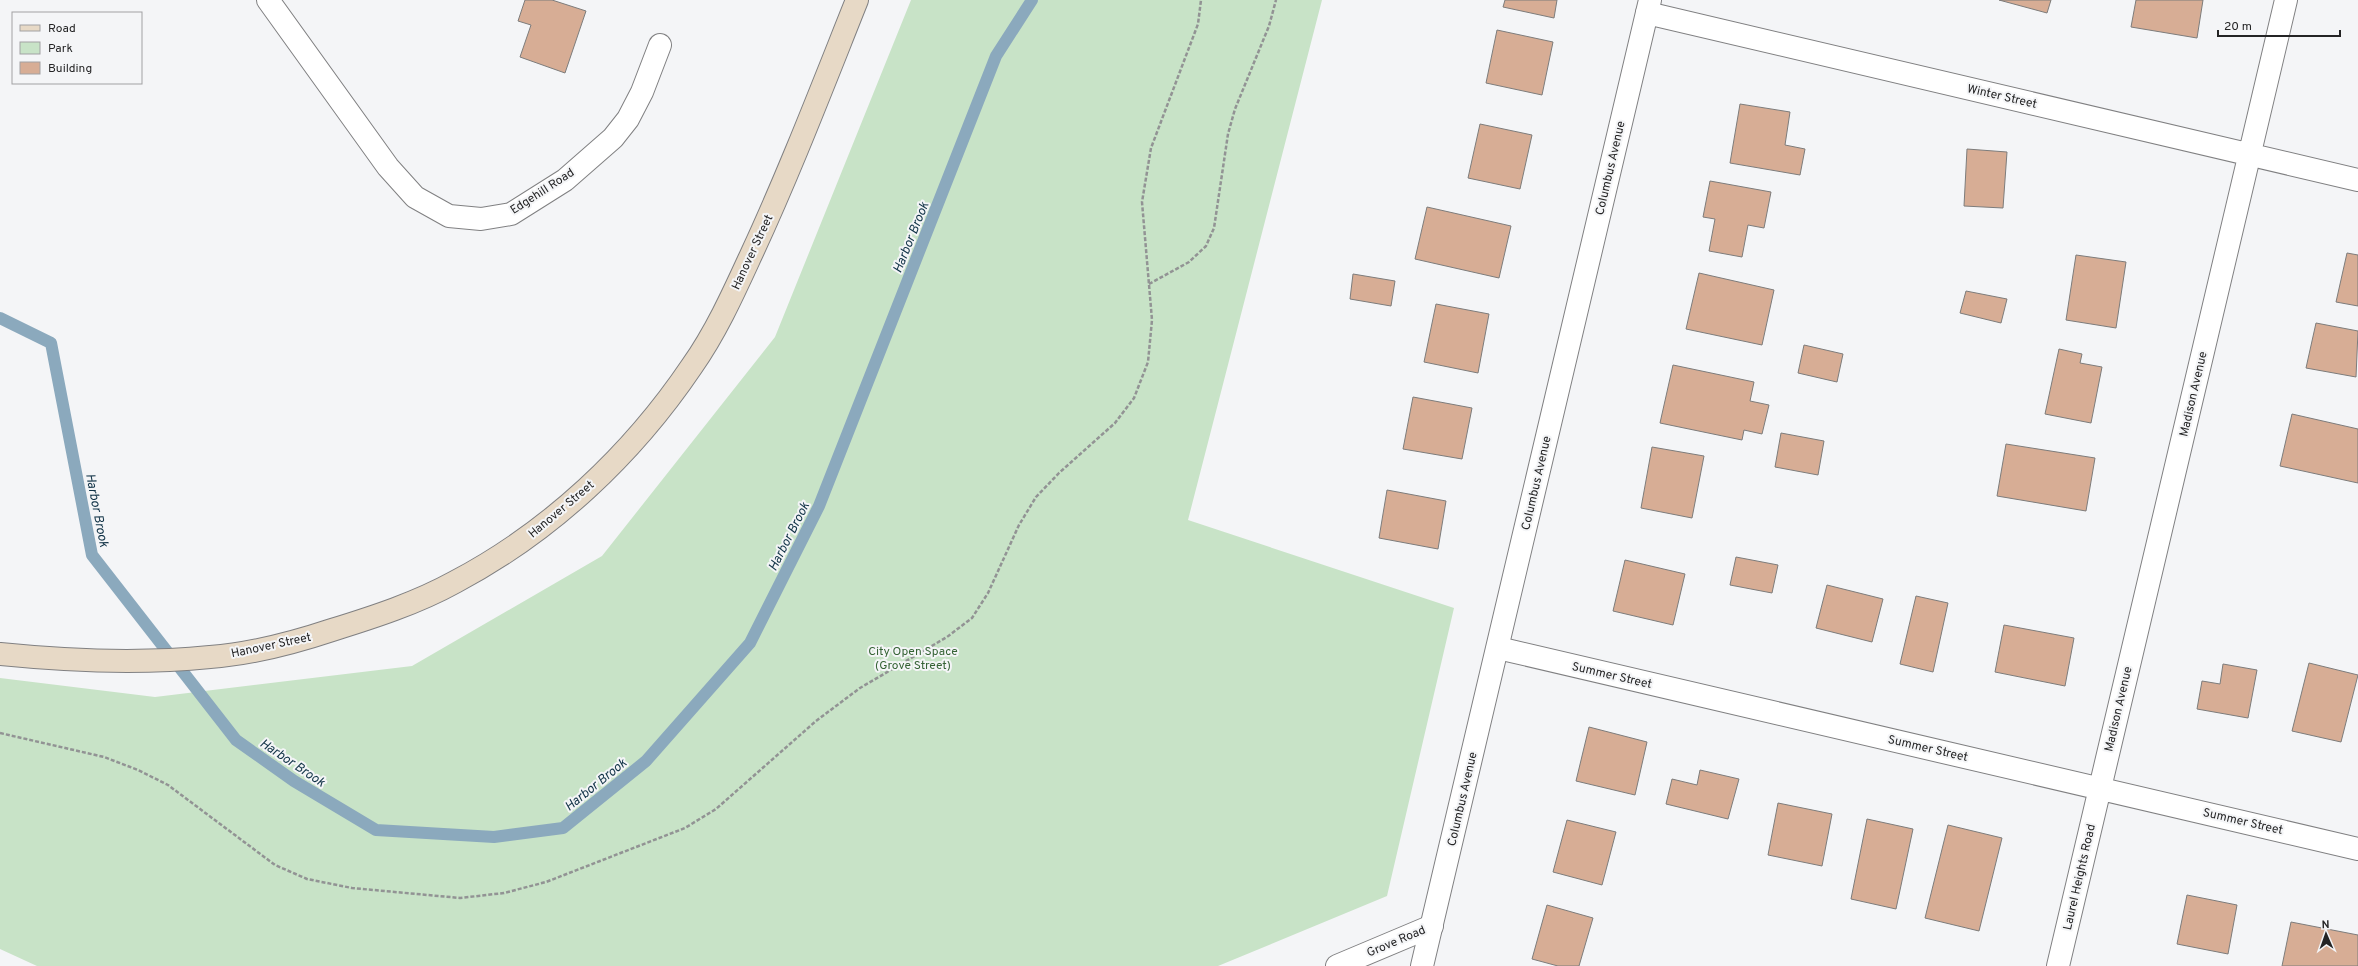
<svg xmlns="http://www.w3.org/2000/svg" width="2358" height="966" viewBox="0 0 2358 966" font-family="Overpass,sans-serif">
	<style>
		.green { fill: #c8e3c7 }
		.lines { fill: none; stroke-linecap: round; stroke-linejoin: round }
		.stream { stroke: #8ba9bd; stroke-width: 12 }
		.building { fill: #d7ad95; stroke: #7d7c7b }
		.minor-casing { stroke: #808082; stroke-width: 24 }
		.tertiary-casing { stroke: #808082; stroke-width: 24 }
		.secondary-casing { stroke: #808082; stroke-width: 24 }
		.path { stroke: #929394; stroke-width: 2.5; stroke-dasharray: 4 2; stroke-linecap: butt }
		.minor { stroke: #fff; stroke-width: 22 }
		.tertiary { stroke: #fff; stroke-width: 22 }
		.secondary { stroke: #e7d9c6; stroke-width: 22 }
		.labels { text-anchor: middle; stroke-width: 4; stroke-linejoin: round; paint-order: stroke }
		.street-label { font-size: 12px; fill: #242425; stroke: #f4f5f7 }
		.park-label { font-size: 12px; fill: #356335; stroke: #f4f5f7 }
		.water-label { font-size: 13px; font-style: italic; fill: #103246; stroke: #f4f5f7 }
	</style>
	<rect width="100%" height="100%" fill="#f4f5f7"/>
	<path class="green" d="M911 0H1322L1188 520 1454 608 1387 896 1218 966H37L0 949V678L155 697 412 666 602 556 775 337Z"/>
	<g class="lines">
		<path class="stream" d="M0 318 51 343 92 555 236 740 294 781 376 830 494 837 563 828 646 761 750 643 819 506 996 56 1032 0"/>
	</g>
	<path class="building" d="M525 0H552L586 11 565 73 520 57 531 25 518 21Z
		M1505 0H1557L1554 18 1503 7Z
		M1999 0H2051L2047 13Z
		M2136 0H2203L2197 38 2131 27Z
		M1497 30 1553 42 1542 95 1486 83Z
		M1740 104 1790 112 1785 145 1805 149 1800 175 1730 163Z
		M1480 124 1532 135 1520 189 1468 178Z
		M1967 149 2007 152 2003 208 1964 206Z
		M1710 181 1771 192 1764 228 1748 225 1742 257 1709 251 1715 219 1703 217Z
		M1427 207 1511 226 1499 278 1415 259Z
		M2347 253 2358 255V306L2336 302Z
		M2076 255 2126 262 2116 328 2066 320Z
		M1699 273 1774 290 1762 345 1686 329Z
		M1353 274 1395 281 1391 306 1350 299Z
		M1966 291 2007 299 2001 323 1960 313Z
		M1436 304 1489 314 1478 373 1424 362Z
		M2316 323 2358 331 2356 377 2306 368Z
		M1804 345 1843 354 1837 382 1798 373Z
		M2059 349 2082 354 2080 363 2102 367 2091 423 2045 414Z
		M1673 365 1754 382 1750 401 1769 405 1762 434 1744 430 1742 440 1660 423Z
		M1413 397 1472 408 1462 459 1403 449Z
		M2292 414 2358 429V483L2280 466Z
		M1781 433 1824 441 1818 475 1775 467Z
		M2006 444 2095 458 2086 511 1997 496Z
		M1652 447 1704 456 1692 518 1641 508Z
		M1387 490 1446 501 1438 549 1379 538Z
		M1736 557 1778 565 1772 593 1730 585Z
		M1625 560 1685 574 1673 625 1613 611Z
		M1827 585 1883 599 1872 642 1816 628Z
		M1916 596 1948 603 1933 672 1900 664Z
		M2004 625 2074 638 2065 686 1995 672Z
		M2309 663 2358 675 2341 742 2292 731Z
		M2223 664 2257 670 2248 718 2197 709 2202 681 2220 684Z
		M1589 727 1647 742 1635 795 1576 781Z
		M1700 770 1739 779 1728 819 1666 804 1672 779 1697 785Z
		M1778 803 1832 814 1822 866 1768 855Z
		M1867 819 1913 829 1896 909 1851 899Z
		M1567 820 1616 832 1602 885 1553 872Z
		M1948 825 2002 838 1979 931 1925 918Z
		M2187 895 2237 905 2228 954 2177 944Z
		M1547 905 1593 918 1579 966H1558L1532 959Z
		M2291 922 2358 935V966H2282Z"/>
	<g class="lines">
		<g class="minor-casing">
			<path id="minor" d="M268 0 388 167 415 197 449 216 481 219 511 214 565 180 613 138 628 119 642 92 660 45
				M1647 13 2358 180
				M1498 648 2358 849
				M1337 966 1432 926
				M2058 966 2286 0"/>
		</g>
		<g class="tertiary-casing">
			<path id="tertiary" d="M1422 966 1650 0"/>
		</g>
		<g class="secondary-casing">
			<path id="secondary" d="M0 654C69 661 140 664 210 657 251 654 293 643 332 630 374 617 417 603 455 582 550 532 632 455 692 366 716 332 734 292 751 255 790 171 823 85 857 0"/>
		</g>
		<path class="path" d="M1149 284 1189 262 1206 246 1214 228 1228 134 1235 109 1269 26 1276 0
			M0 733 104 757 138 770 168 785 275 865 307 879 352 888 460 898 504 893 546 882 685 828 716 809 816 721 860 688 947 637 972 618 988 593 1019 525 1036 497 1059 473 1115 423 1134 398 1148 362 1152 320 1142 202 1151 148 1198 24 1201 0"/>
		<use href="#minor" class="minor"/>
		<use href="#tertiary" class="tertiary"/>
		<use href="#secondary" class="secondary"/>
	</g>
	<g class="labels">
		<g class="street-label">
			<text transform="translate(2002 96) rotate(13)" y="4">Winter Street</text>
			<text transform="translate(1610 168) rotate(-77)" y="4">Columbus Avenue</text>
			<text transform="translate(542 191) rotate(-33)" y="4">Edgehill Road</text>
			<text transform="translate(752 252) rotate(-65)" y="4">Hanover Street</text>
			<text transform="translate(2193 394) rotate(-77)" y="4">Madison Avenue</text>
			<text transform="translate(1536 483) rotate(-77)" y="4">Columbus Avenue</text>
			<text transform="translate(561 509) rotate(-40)" y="4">Hanover Street</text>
			<text transform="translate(271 645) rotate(-12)" y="4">Hanover Street</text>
			<text transform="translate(1612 675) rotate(13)" y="4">Summer Street</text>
			<text transform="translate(2118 709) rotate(-77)" y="4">Madison Avenue</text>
			<text transform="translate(1928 748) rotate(13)" y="4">Summer Street</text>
			<text transform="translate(1462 799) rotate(-77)" y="4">Columbus Avenue</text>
			<text transform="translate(2243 821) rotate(13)" y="4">Summer Street</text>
			<text transform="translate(2079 877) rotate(-77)" y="4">Laurel Heights Road</text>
			<text transform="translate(1396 941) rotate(-23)" y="4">Grove Road</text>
		</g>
		<g class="park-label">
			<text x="913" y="655">City Open Space<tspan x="913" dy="14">(Grove Street)</tspan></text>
		</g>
		<g class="water-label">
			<text transform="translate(910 237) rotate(-68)" y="5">Harbor Brook</text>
			<text transform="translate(98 510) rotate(79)" y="5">Harbor Brook</text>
			<text transform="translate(788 536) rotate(-63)" y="5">Harbor Brook</text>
			<text transform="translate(293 762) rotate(34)" y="5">Harbor Brook</text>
			<text transform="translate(595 784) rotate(-39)" y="5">Harbor Brook</text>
		</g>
	</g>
	<rect x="12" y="12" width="130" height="72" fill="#f4f5f7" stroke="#a1a1a3"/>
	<rect x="20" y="25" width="20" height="6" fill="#e7d9c6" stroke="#a1a1a3"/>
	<text x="48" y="32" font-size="12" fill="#242425">Road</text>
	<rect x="20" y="42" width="20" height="12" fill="#c8e3c7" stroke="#a1a1a3"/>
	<text x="48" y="52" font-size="12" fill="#242425">Park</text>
	<rect x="20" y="62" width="20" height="12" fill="#d7ad95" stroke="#a1a1a3"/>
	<text x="48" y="72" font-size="12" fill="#242425">Building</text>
	<g transform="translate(2326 934) rotate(358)" stroke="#f4f5f7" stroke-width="3" paint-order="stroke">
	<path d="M0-3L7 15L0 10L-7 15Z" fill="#242425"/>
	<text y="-6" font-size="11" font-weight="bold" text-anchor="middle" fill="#242425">N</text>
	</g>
	<path d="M2218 30v6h122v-6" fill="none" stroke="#242425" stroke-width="2"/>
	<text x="2224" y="30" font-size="12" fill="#242425" stroke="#f4f5f7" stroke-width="3" paint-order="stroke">20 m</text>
</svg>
